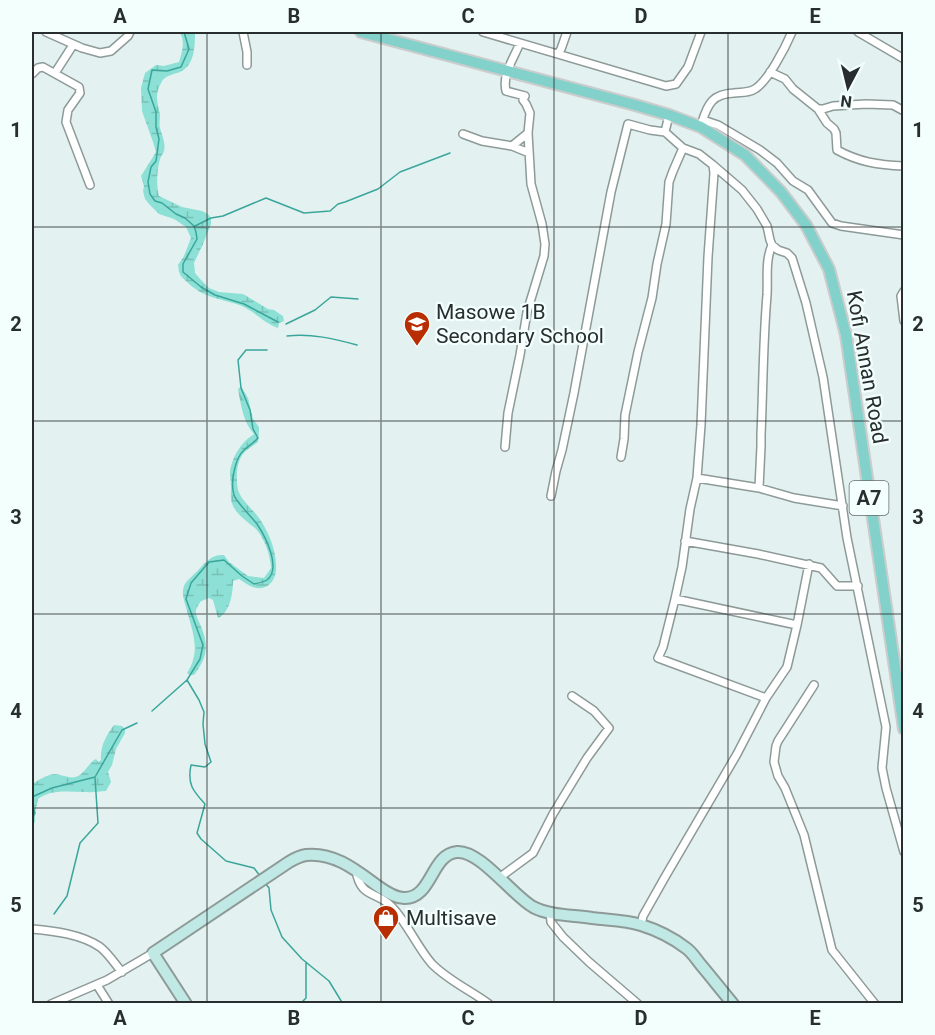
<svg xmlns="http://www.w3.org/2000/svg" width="935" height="1035" viewBox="0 0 935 1035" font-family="Roboto,sans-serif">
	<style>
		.forest { fill: url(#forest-firs) }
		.wetland { fill: url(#wetland-marsh) }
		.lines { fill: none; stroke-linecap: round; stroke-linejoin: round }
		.stream { stroke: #3aa69b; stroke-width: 1.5 }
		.street-casing { stroke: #8d9a98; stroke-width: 10 }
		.secondary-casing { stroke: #8d9a98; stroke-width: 14 }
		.primary-casing { stroke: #cbcdcd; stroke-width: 14 }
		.street { stroke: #fff; stroke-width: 7 }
		.secondary { stroke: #c0e8e4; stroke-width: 10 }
		.primary { stroke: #82d1ca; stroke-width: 10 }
		.grid { fill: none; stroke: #282d2d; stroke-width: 1.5; stroke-opacity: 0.55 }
		.labels { text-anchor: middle; stroke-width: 4.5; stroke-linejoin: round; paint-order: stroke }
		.shield { fill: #f3fffd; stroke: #656c6b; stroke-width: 1.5 }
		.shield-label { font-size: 20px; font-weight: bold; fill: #282d2d }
		.poi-label { font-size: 21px; fill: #282d2d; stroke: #f3fffd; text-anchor: start }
		.street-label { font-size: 21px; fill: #282d2d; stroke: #f3fffd }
		.neatline { fill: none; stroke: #282d2d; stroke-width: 2 }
		.grid-label { font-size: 20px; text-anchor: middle; font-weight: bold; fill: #282d2d }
	</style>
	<defs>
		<pattern id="forest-firs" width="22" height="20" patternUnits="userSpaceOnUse" patternTransform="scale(1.5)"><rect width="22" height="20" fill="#8ce0d5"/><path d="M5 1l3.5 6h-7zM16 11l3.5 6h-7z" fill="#79c0b7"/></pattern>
		<pattern id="wetland-marsh" width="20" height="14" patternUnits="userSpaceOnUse" patternTransform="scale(1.5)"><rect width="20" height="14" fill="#8ce0d5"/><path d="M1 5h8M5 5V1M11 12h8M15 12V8" fill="none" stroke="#79c0b7"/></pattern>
	</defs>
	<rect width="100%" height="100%" fill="#e3f2f0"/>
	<path class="forest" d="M241 386 248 398 253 419 259 427V432L254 434C243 422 241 405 238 389Z"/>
	<path class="wetland" d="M179 32H195C195 46 195 65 180 72 172 75 165 75 161 83 154 96 158 103 160 115 160 120 159 124 160 128 162 135 166 144 164 151 163 154 161 156 160 159 157 170 156 185 159 196L182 207 202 211 208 214 211 218V224L203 244 194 263 195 273 201 280 209 288 219 292 243 294 268 309 274 310 283 316 284 321 279 323 278 328C265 324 255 312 242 306 220 298 204 299 186 281 185 280 180 276 180 274 178 271 179 268 178 265L184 256 191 238 186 227 174 219 159 214 150 205 145 199 143 191 144 186 141 176 156 152 153 142 142 111 141 88 145 73 156 65 164 66 179 62C182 52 186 40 179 32Z
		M259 432 258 442C253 446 247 449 243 454 236 462 236 480 238 490 241 499 249 506 255 513 267 527 277 550 276 569 276 576 272 585 265 587 255 591 247 584 239 579L233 581C233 593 230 613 218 618L213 600 209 598 201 601C199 604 197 607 196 610 195 615 198 619 200 624 209 644 208 657 194 675H190L187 673C201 652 193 633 187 611 185 602 180 593 185 584 187 580 197 572 201 567 207 560 214 554 224 555L229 562 248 576 264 578 271 568C270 555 265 539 256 529 248 522 238 516 233 506 230 500 231 493 231 487 231 482 230 477 230 473 231 457 244 437 259 432Z
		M114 725 122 726 125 729V733L116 749 112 765 108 772 111 782 106 791C99 791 93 793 86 792 69 792 52 789 38 799L35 813V822L32 826V784C39 780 46 775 54 774 62 774 70 780 78 776 86 772 88 763 96 759L98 762 101 760C100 746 106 736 114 725Z"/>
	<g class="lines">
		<path class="stream" d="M184 32 189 49 181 67 167 71 152 70 148 89 156 112V127L159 139 156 161 151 167 148 182 150 194 155 201 162 203 176 214 185 218 194 226 196 232 197 239 183 264V272L201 287 215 295 244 304 278 322
			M195 226 211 218 223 216 266 198 304 213 330 211 338 204 345 202 378 189 400 172 450 153
			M286 324 315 310 331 297 358 299
			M287 336C311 333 335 339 357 345
			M187 680 199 700 204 712 203 724 205 744 211 762 205 767 191 765C187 784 193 791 205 804L197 833 201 839 226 861 254 868 260 876
			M152 711 187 680 200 659 203 645 186 599 191 583 209 562 224 560 242 576 254 584C259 583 264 582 267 580 282 568 265 536 257 524 252 517 236 502 234 495 230 483 235 458 244 450 248 446 254 443 258 438L253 429 250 410 241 388 238 360 246 350H267
			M32 797 52 788 95 777 122 730 137 723
			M32 804 35 813 32 818
			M265 883 269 888 271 910 282 937 302 959 329 981 343 1004
			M54 914 67 896 80 843 98 823 95 778
			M300 1004 306 998V962"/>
		<g class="street-casing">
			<path id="street" d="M46 32 82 48 100 53 111 51 128 36 130 32
				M243 32 247 52V65
				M483 32 666 86 676 84 688 67 701 32
				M858 32 904 59
				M558 54 561 49 567 32
				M770 72 785 79 793 89 818 109H823L833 106 866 104 893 105 904 111
				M55 73 73 45
				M32 74 38 68 43 67 79 87 80 93 68 110 66 122 90 185
				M818 109 827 123 834 129 836 133 837 150C859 162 878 165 904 166
				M669 115 665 132 683 148 699 154 713 165 742 190 757 209 767 226 770 240 772 245 778 250 787 253 792 258 806 303 823 377 847 538 886 727 882 768 886 788 904 852
				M703 120 718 125 760 150 777 163 793 181 808 190 832 223 841 226 904 235
				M702 122C708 103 713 94 734 93 740 92 747 93 753 90 767 84 786 46 792 32
				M463 134 482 141 512 146 529 153
				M512 146 528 133
				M713 165 714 173 708 257 701 425 697 478 690 509 682 567 675 599 663 647 658 658 766 698 787 667 797 625 809 564
				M904 291 901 296 904 321
				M505 447 508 413 520 355 527 312 544 256 545 244 542 224 531 184 528 133 530 113 526 104 523 100 525 96 506 91C502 74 514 58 520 43
				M621 457 624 439 625 415 638 352 652 298 657 264 666 224 669 182 673 171 683 148
				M697 478 759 488 794 498 843 506
				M759 488 761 446V435C763 389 763 342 767 295 768 278 765 261 772 245
				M551 496 556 471 562 450 574 393 611 192 628 124 650 130 665 132
				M685 541 758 554 821 568 837 586H858
				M675 599 797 625
				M814 685 778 741 776 746 774 762 778 776 785 788 804 835 832 950 875 1004
				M356 870C360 899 378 891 392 907 408 924 417 947 432 964 449 981 470 990 489 1004
				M499 878 533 853 553 814 587 758 609 728 594 711 572 696
				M550 912 551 922 563 937 589 962 638 1004
				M641 925 643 916 665 877 737 754 766 698
				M32 929C54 931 81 934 100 947 108 953 115 964 122 972
				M97 985 109 1004
				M51 1004 107 980 153 953"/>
		</g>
		<g class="secondary-casing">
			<path id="secondary" d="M186 1004 153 953 289 862C294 859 300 856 306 855 335 852 357 871 379 887 386 892 395 898 404 898 432 899 431 854 457 852 480 850 512 895 533 907 550 916 573 915 592 918 608 920 626 920 641 925 657 930 673 938 686 948 692 952 696 959 701 965 712 978 722 991 733 1004"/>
		</g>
		<g class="primary-casing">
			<path id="primary" d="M361 32 635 105 669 115 701 127 745 155 781 192 806 225 829 269 846 335 904 729"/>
		</g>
		<use href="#street" class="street"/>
		<use href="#secondary" class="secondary"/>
		<use href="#primary" class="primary"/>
	</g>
	<path class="grid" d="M207 32V1004M381 32V1004M554 32V1004M728 32V1004M32 227H904M32 421H904M32 614H904M32 808H904"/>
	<defs>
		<g id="school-pin" transform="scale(1.35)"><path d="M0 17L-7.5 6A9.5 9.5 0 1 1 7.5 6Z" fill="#b82e02" stroke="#f3fffd"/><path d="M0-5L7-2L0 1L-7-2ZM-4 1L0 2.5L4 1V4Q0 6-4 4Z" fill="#fff"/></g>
		<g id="shop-pin" transform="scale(1.35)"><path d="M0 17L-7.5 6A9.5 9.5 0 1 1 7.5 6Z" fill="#b82e02" stroke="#f3fffd"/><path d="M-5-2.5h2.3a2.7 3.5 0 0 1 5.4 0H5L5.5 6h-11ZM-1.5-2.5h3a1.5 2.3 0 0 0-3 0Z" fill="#fff"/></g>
	</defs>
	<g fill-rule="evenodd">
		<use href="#school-pin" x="417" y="324"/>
		<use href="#shop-pin" x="386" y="918"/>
	</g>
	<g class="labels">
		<rect class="shield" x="849.5" y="481" width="39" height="34" rx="4.5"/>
		<g class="shield-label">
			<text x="869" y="505">A7</text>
		</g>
		<g class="poi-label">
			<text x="436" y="319">Masowe 1B<tspan x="436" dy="24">Secondary School</tspan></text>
			<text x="406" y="925">Multisave</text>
		</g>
		<g class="street-label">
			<text transform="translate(867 367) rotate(80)" y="7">Kofi Annan Road</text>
		</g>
	</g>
	<rect width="935" height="1035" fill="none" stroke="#f3fffd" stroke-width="66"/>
	<g transform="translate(848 87) rotate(187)" stroke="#f3fffd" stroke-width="4.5" paint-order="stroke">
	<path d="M0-4.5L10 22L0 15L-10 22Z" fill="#282d2d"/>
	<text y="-9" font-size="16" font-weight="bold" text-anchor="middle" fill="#282d2d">N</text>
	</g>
	<rect x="33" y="33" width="869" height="969" class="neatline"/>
	<g class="grid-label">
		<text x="120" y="23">A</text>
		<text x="294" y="23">B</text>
		<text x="468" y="23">C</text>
		<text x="641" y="23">D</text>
		<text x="815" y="23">E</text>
		<text x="16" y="137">1</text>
		<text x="918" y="137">1</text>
		<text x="16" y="331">2</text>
		<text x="918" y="331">2</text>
		<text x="16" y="524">3</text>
		<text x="918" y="524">3</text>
		<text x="16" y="718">4</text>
		<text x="918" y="718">4</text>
		<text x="16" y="912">5</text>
		<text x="918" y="912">5</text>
		<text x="120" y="1025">A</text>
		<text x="294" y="1025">B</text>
		<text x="468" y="1025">C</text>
		<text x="641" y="1025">D</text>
		<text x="815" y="1025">E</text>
	</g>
</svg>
